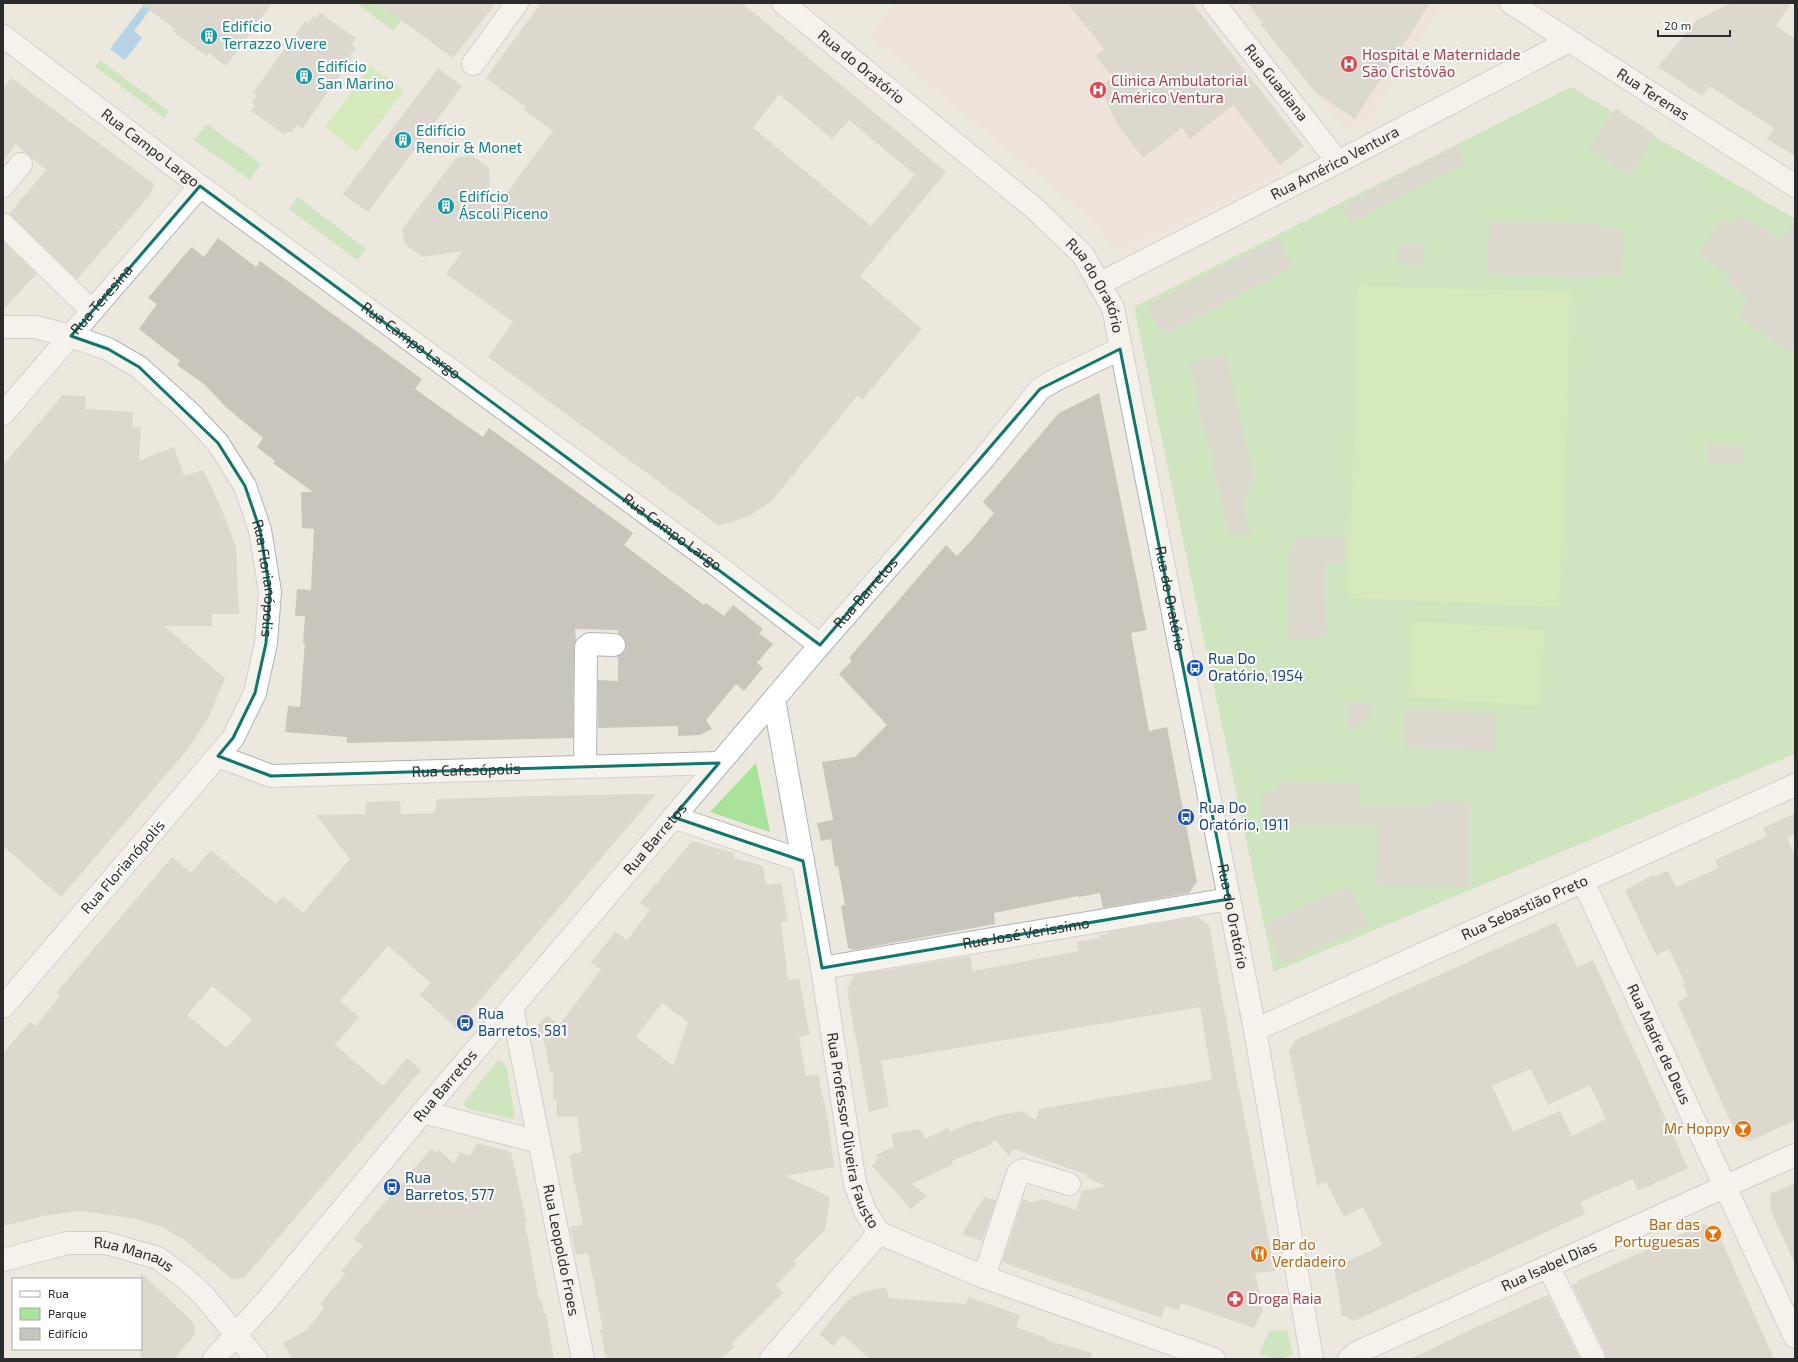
<svg xmlns="http://www.w3.org/2000/svg" width="1798" height="1362" font-family="'Exo 2',sans-serif">
<rect width="100%" height="100%" fill="#ede8dd"/>
<!-- medical -->
<path fill="#f3dddb" d="M896,3H1191L1304,146L1283,163L1285,170L1152,236L1128,246L1114,250L1099,228L1073,204L869,35Z
M1245,3H1444L1365,124L1344,128Z"/>
<!-- green -->
<path fill="#a8e29b" d="M357,3H380L402,20L393,31Z
M100,60L169,111L164,118L95,67Z
M1571,87L1795,219V754L1274,972L1134,307Z
M207,124L261,164L250,180L194,140Z
M298,197L366,249L357,260L289,209Z
M756,763L770,832L710,812Z
M501,1060L507,1069L515,1117L512,1119L469,1109L463,1104L496,1062Z
M1287,1330L1293,1354C1283,1362 1271,1358 1259,1354L1269,1331Z"/>
<!-- pitch -->
<path fill="#baea96" d="M371,66L404,91L357,152L325,127Z
M1358,286L1570,292L1566,450L1559,607L1348,598L1354,444Z
M1414,621L1544,630L1539,706L1409,697Z"/>
<!-- water -->
<path fill="#72baed" d="M145,3H155L134,31L142,38L125,60L110,49Z"/>
<!-- building -->
<path fill="#c8c5bd" fill-rule="evenodd" d="M140,3H272L226,66L209,53L207,56L172,31L174,28Z
M378,3H496L453,58Z
M541,3H742L946,172L860,276L922,329L862,400L857,396L771,502L749,516L730,523L718,525L488,357L513,322L446,274L463,251L422,257L405,244L402,229L456,158L471,155L489,168L491,214L553,131L524,110L526,107L486,78ZM779,94L832,139L849,120L915,175L871,226L753,128Z
M1067,3H1192L1304,146L1280,165L1233,105L1190,139L1182,128L1143,158L1117,124L1100,87L1112,77L1096,56L1104,49Z
M1248,3H1430L1355,119L1316,93L1261,25L1263,23Z
M1731,3H1791L1776,26L1795,39V156L1767,139L1774,128L1709,86L1702,96L1658,67L1697,20Z
M320,13L356,38L352,44L356,48L350,56L352,58L302,129L297,125L291,133L288,131L285,135L251,111L255,106L252,103L257,95L253,92L305,21L308,23L313,16L316,18Z
M438,68L462,86L368,212L343,194Z
M11,78L154,184L150,195L77,279L9,214L46,170L16,144L3,162V88Z
M1616,109L1655,135L1629,175L1588,148Z
M1456,146L1466,163L1350,223L1341,205Z
M1740,215L1782,241L1795,220V330L1792,353L1740,318L1747,298L1744,296L1745,294L1725,281L1730,275L1699,254L1722,219L1732,226Z
M1489,220L1600,224V227L1624,229L1622,276L1599,274V278L1487,274Z
M218,238L256,267L260,261L422,379L415,389L453,416L483,437L489,428L633,533L624,545L704,605L706,603L724,616L733,605L763,629L759,633L773,644L757,663L763,668L744,691L736,684L706,720L712,729L700,735L678,736V726L598,728V680L618,681V656L625,651L626,646L625,640L618,633V630L575,629L576,640L574,647L573,738L347,743V737L285,732L288,706L300,707L305,643H303L305,616H295L297,589L311,590L314,529L302,528L301,492H313L273,463L275,461L257,447L263,438L227,408L204,384L177,365L180,361L139,329L157,304L148,298L182,258L192,247L204,257Z
M1278,238L1293,267L1162,335L1147,306Z
M3,241L36,274L3,310Z
M1399,243L1425,244L1423,266L1398,264Z
M1226,354L1254,480L1243,500L1251,534L1237,536L1228,530L1208,440L1206,441L1190,362Z
M1099,393L1147,630L1131,633L1149,731L1167,727L1197,882L1189,893L1103,908L1100,893L1079,897L1078,896L994,913L995,924L854,950L848,948L841,906L845,905L838,866L835,867L831,839L821,841L817,823L833,820L822,762L855,757L887,725L839,674L852,661L849,658L946,545L957,556L970,542L994,513L983,502L1059,413Z
M63,395L86,396L85,409L133,412L132,427H141L139,461L174,447L184,476L203,470L220,505L236,546L239,614H212V626H164L225,678L208,719L187,750L61,897L3,846V465Z
M1708,444L1743,445V464H1708Z
M1296,537H1345V563H1325L1327,638L1288,639L1289,547L1296,546Z
M1347,702L1373,703L1369,717L1360,726L1346,728Z
M1405,709L1495,713V751L1404,748Z
M1278,782L1359,783V805L1431,806L1432,801L1470,802L1469,887L1376,886L1377,826H1278V820L1262,822L1263,792L1278,791Z
M656,794L456,1028L420,995L431,983L388,946L340,1001L359,1017L335,1045L383,1086L407,1058L421,1070L244,1278L232,1279L183,1239L160,1226L132,1218L83,1211L47,1215L3,1226V1053L30,1022L36,1026L60,996L56,993L172,857L191,873L211,850L276,904L283,896L303,913L350,859L316,815L366,814V802L400,801L401,814L434,813L437,799L536,796ZM212,986L252,1019L227,1048L187,1015Z
M1795,813V834L1787,838L1795,856V1120L1750,1141L1737,1136L1677,1002L1688,996L1683,984L1685,983L1669,949L1656,955L1625,890L1653,875L1654,877L1668,871L1676,887L1718,868L1715,860L1767,836L1763,828Z
M692,841L734,853V858L763,866L766,885L781,883L788,921L781,922L788,980L799,979L810,1035L799,1037L806,1076L818,1074L828,1120L834,1167L785,1176L830,1197L825,1230L794,1261L797,1264L776,1285L783,1293L731,1344L734,1347L721,1359H606L600,1330H603L588,1253L576,1255L570,1227L583,1224L569,1155L582,1152L577,1116L557,1117L556,1099H553V1072H550L543,1036L535,1029L547,1015L559,1025L601,970L591,962L616,932L627,940L650,910L640,903ZM662,1003L688,1022L673,1066L636,1037Z
M1349,886L1369,925L1282,963L1265,924L1313,901L1314,902Z
M1197,917L1209,925L1237,1080L1275,1271L1255,1273L1263,1310L1254,1328L1181,1303L1179,1311L1165,1306L1161,1318L1002,1262L1023,1199L1031,1202L1043,1199L1076,1210L1082,1191L1106,1186L1087,1178L1088,1175L1013,1149L1009,1156L995,1140L988,1146L952,1161L953,1164L912,1184L927,1196L911,1209L872,1166L878,1159L876,1155L894,1147L891,1134L920,1129L925,1139L948,1128L950,1132L976,1121L983,1122L994,1116L1022,1111L1036,1120L1039,1109L1212,1080L1200,1007L881,1061L889,1107L869,1112L847,990L854,975L970,956L973,971L1079,951L1077,942L1099,938V935L1108,934L1107,932Z
M1556,922L1577,967L1593,960L1688,1168L1638,1191L1633,1179L1580,1202L1585,1214L1354,1321L1342,1315L1334,1268L1382,1245L1363,1207L1344,1217L1326,1182L1317,1186L1289,1050L1296,1040ZM1531,1069L1548,1105L1590,1085L1606,1119L1572,1136L1560,1111L1513,1132L1492,1086Z
M477,1143L511,1152L527,1223H525L539,1300H542L544,1313H546L554,1359H292L283,1343L307,1330L324,1308L320,1304L345,1274L341,1271L363,1246L353,1239L431,1149L436,1153L439,1150L454,1164L460,1152L470,1156Z
M1795,1183V1264L1771,1211L1770,1194Z
M984,1197L996,1201L982,1241L962,1234Z
M1704,1224L1716,1228L1774,1359H1606L1605,1353L1572,1285L1577,1283V1281Z
M141,1273L194,1323L195,1335L173,1359H141Z
M886,1287L889,1298L966,1304L968,1297L1020,1315L1016,1327L1046,1338V1340L1092,1353L1091,1359H870L843,1335L833,1346L819,1334L842,1307L852,1297L864,1292Z
M1548,1295L1580,1359H1411L1470,1330Z"/>
<g fill="none" stroke-linecap="round" stroke-linejoin="round">
<defs>
<g id="minor">
<path id="s1" d="M1214,3L1338,162"/>
<path id="s2" d="M1511,3L1795,186"/>
<path id="s3" d="M3,36L200,186L714,563L820,645"/>
<path d="M473,64L517,3"/>
<path d="M3,186L21,164"/>
<path d="M3,224L92,311"/>
<path id="s4" d="M1099,284L1338,162L1569,41"/>
<path id="s5" d="M3,327H35L71,336L108,349L139,367L190,413L218,443L245,486L260,530L270,592L266,643L255,693L233,738L3,1007"/>
<path id="s6" d="M3,414L200,186"/>
<path id="s7" d="M774,699L822,968L855,1184L865,1211L879,1233L984,1277L1214,1359"/>
<path id="s8" d="M218,756L271,776L719,763"/>
<path d="M585,767L586,647L590,644L614,645"/>
<path d="M673,817L803,861"/>
<path id="s9" d="M1583,881L1795,1337"/>
<path id="s10" d="M822,968L1229,899"/>
<path id="s11" d="M512,1007L583,1359"/>
<path id="s12" d="M1255,1030L1795,785"/>
<path d="M423,1112L539,1142"/>
<path id="s13" d="M3,1260L67,1243H106L158,1258L186,1279L204,1296L256,1359"/>
<path d="M1548,1266L1594,1359"/>
<path d="M984,1277L1018,1173L1023,1170L1069,1184"/>
<path id="s14" d="M214,1359L267,1300L423,1112L820,645L985,457L1040,389L1055,380L1120,349"/>
<path d="M771,1359L879,1233"/>
</g>
<g id="tertiary">
<path id="s15" d="M783,3L1034,208L1083,255L1113,308L1255,1030L1312,1359"/>
</g>
<g id="secondary">
<path id="s16" d="M1349,1359L1356,1353L1795,1155"/>
</g>
</defs>
<!-- minor casing -->
<use href="#minor" stroke="#b1b1be" stroke-width="24"/>
<!-- tertiary casing -->
<use href="#tertiary" stroke="#b1b1be" stroke-width="24"/>
<!-- secondary casing -->
<use href="#secondary" stroke="#b1b1be" stroke-width="24"/>
<!-- minor -->
<use href="#minor" stroke="#fff" stroke-width="22"/>
<!-- tertiary -->
<use href="#tertiary" stroke="#fff" stroke-width="22"/>
<!-- secondary -->
<use href="#secondary" stroke="#fff" stroke-width="22"/>
</g>
<!-- marked area -->
<path d="M0 0H1798V1362H0ZM200,186L820,645L1040,389L1120,349L1229,899L822,968L803,861L673,817L719,763L271,776L218,756L233,738L255,693L266,643L270,592L260,530L245,486L218,443L139,367L108,349L71,336Z" fill="#ede8dd" fill-opacity=".55" fill-rule="evenodd"/>
<path fill="none" stroke="#0f766e" stroke-width="3" stroke-linejoin="round" d="M200,186L820,645L1040,389L1120,349L1229,899L822,968L803,861L673,817L719,763L271,776L218,756L233,738L255,693L266,643L270,592L260,530L245,486L218,443L139,367L108,349L71,336Z"/>
<!-- icons -->
<defs>
<symbol id="building-disc" viewBox="-11 -11 22 22"><circle r="9.5" fill="#0f9aa8" stroke="#fff"/><path d="M-4-6H4V6H1V3H-1V6H-4ZM-2.5-4.3h1.7v1.8h-1.7ZM.8-4.3h1.7v1.8H.8ZM-2.5-1h1.7V.8h-1.7ZM.8-1h1.7V.8H.8Z" fill="#fff"/></symbol>
<symbol id="hospital-disc" viewBox="-11 -11 22 22"><circle r="9.5" fill="#e0444e" stroke="#fff"/><path d="M-5-5h3v3.5h4V-5h3V5h-3V1.5h-4V5h-3Z" fill="#fff"/></symbol>
<symbol id="bus-disc" viewBox="-11 -11 22 22"><circle r="9.5" fill="#1a4fb4" stroke="#fff"/><path d="M-5-6H5V4H4V6H2V4H-2V6H-4V4H-5ZM-3.5-4V0h7V-4ZM-3.5 1.2v1.5H-2V1.2ZM2 1.2v1.5H3.5V1.2Z" fill="#fff"/></symbol>
<symbol id="bar-disc" viewBox="-11 -11 22 22"><circle r="9.5" fill="#e8710a" stroke="#fff"/><path d="M-6-5H6L.8 .8V4.5H3.5V6h-7V4.5H-.8V.8Z" fill="#fff"/></symbol>
<symbol id="restaurant-disc" viewBox="-11 -11 22 22"><circle r="9.5" fill="#e8710a" stroke="#fff"/><path d="M-5-6h1v4h1v-4h1v4h1v-4h1v5L-1.5 .5V6h-2V.5L-5-1ZM5-6V6H3V1.5H1.5Q1.5-4 5-6Z" fill="#fff"/></symbol>
<symbol id="pharmacy-disc" viewBox="-11 -11 22 22"><circle r="9.5" fill="#e0444e" stroke="#fff"/><path d="M-2-6h4v4h4v4h-4v4h-4v-4h-4v-4h4Z" fill="#fff"/></symbol>
</defs>
<g fill-rule="evenodd">
<use href="#building-disc" x="199" y="26" width="20" height="20"/>
<use href="#hospital-disc" x="1339" y="54" width="20" height="20"/>
<use href="#building-disc" x="294" y="66" width="20" height="20"/>
<use href="#hospital-disc" x="1088" y="80" width="20" height="20"/>
<use href="#building-disc" x="393" y="130" width="20" height="20"/>
<use href="#building-disc" x="436" y="196" width="20" height="20"/>
<use href="#bus-disc" x="1185" y="658" width="20" height="20"/>
<use href="#bus-disc" x="1176" y="807" width="20" height="20"/>
<use href="#bus-disc" x="455" y="1013" width="20" height="20"/>
<use href="#bar-disc" x="1733" y="1119" width="20" height="20"/>
<use href="#bus-disc" x="382" y="1177" width="20" height="20"/>
<use href="#bar-disc" x="1703" y="1224" width="20" height="20"/>
<use href="#restaurant-disc" x="1249" y="1244" width="20" height="20"/>
<use href="#pharmacy-disc" x="1225" y="1289" width="20" height="20"/>
</g>
<g text-anchor="middle" stroke-width="4" stroke-linejoin="round" paint-order="stroke">
<!-- culture labels -->
<g font-size="15" fill="#0d838f" stroke="#fff" text-anchor="start">
<text x="222" y="32">Edifício<tspan x="222" dy="17">Terrazzo Vivere</tspan></text>
<text x="317" y="72">Edifício<tspan x="317" dy="17">San Marino</tspan></text>
<text x="416" y="136">Edifício<tspan x="416" dy="17">Renoir &amp; Monet</tspan></text>
<text x="459" y="202">Edifício<tspan x="459" dy="17">Áscoli Piceno</tspan></text>
</g>
<!-- health labels -->
<g font-size="15" fill="#be3a42" stroke="#fff" text-anchor="start">
<text x="1362" y="60">Hospital e Maternidade<tspan x="1362" dy="17">São Cristóvão</tspan></text>
<text x="1111" y="86">Clinica Ambulatorial<tspan x="1111" dy="17">Américo Ventura</tspan></text>
<text x="1248" y="1304">Droga Raia</text>
</g>
<!-- street labels -->
<g font-size="15" fill="#2b2b2b" stroke="#fff">
<text dy="5" stroke="none"><textPath href="#s15" startOffset="101">Rua do Oratório</textPath></text>
<text dy="5" stroke="none"><textPath href="#s1" startOffset="101">Rua Guadiana</textPath></text>
<text dy="5" stroke="none"><textPath href="#s2" startOffset="169">Rua Terenas</textPath></text>
<text dy="5" stroke="none"><textPath href="#s3" startOffset="185">Rua Campo Largo</textPath></text>
<text dy="5" stroke="none"><textPath href="#s4" startOffset="265">Rua Américo Ventura</textPath></text>
<text dy="5" stroke="none"><textPath href="#s15" startOffset="425">Rua do Oratório</textPath></text>
<text dy="5" stroke="none"><textPath href="#s6" startOffset="151">Rua Teresina</textPath></text>
<text dy="5" stroke="none"><textPath href="#s3" startOffset="509">Rua Campo Largo</textPath></text>
<text dy="5" stroke="none"><textPath href="#s3" startOffset="833">Rua Campo Largo</textPath></text>
<text dy="5" stroke="none"><textPath href="#s5" startOffset="400">Rua Florianópolis</textPath></text>
<text dy="5" stroke="none"><textPath href="#s14" startOffset="1006">Rua Barretos</textPath></text>
<text dy="5" stroke="none"><textPath href="#s15" startOffset="749">Rua do Oratório</textPath></text>
<text dy="5" stroke="none"><textPath href="#s8" startOffset="252">Rua Cafesópolis</textPath></text>
<text dy="5" stroke="none"><textPath href="#s14" startOffset="682">Rua Barretos</textPath></text>
<text transform="translate(123 867) rotate(-49)" y="5">Rua Florianópolis</text>
<text dy="5" stroke="none"><textPath href="#s12" startOffset="296">Rua Sebastião Preto</textPath></text>
<text dy="5" stroke="none"><textPath href="#s15" startOffset="1073">Rua do Oratório</textPath></text>
<text dy="5" stroke="none"><textPath href="#s10" startOffset="207">Rua José Verissimo</textPath></text>
<text dy="5" stroke="none"><textPath href="#s9" startOffset="180">Rua Madre de Deus</textPath></text>
<text dy="5" stroke="none"><textPath href="#s14" startOffset="358">Rua Barretos</textPath></text>
<text dy="5" stroke="none"><textPath href="#s7" startOffset="439">Rua Professor Oliveira Fausto</textPath></text>
<text dy="5" stroke="none"><textPath href="#s11" startOffset="248">Rua Leopoldo Froes</textPath></text>
<text dy="5" stroke="none"><textPath href="#s13" startOffset="135">Rua Manaus</textPath></text>
<text dy="5" stroke="none"><textPath href="#s16" startOffset="221">Rua Isabel Dias</textPath></text>
</g>
<!-- transit labels -->
<g font-size="15" fill="#164399" stroke="#fff" text-anchor="start">
<text x="1208" y="664">Rua Do<tspan x="1208" dy="17">Oratório, 1954</tspan></text>
<text x="1199" y="813">Rua Do<tspan x="1199" dy="17">Oratório, 1911</tspan></text>
<text x="478" y="1019">Rua<tspan x="478" dy="17">Barretos, 581</tspan></text>
<text x="405" y="1183">Rua<tspan x="405" dy="17">Barretos, 577</tspan></text>
</g>
<!-- food labels -->
<g font-size="15" fill="#c56008" stroke="#fff" text-anchor="end">
<text x="1730" y="1134">Mr Hoppy</text>
<text x="1700" y="1230">Bar das<tspan x="1700" dy="17">Portuguesas</tspan></text>
<text x="1272" y="1250" text-anchor="start">Bar do<tspan x="1272" dy="17">Verdadeiro</tspan></text>
</g>
</g>
<!-- border -->
<rect width="1798" height="1362" fill="none" stroke="#2b2b2b" stroke-width="8"/>
<!-- legend -->
<rect x="12" y="1278" width="130" height="72" fill="#ffffff" stroke="#aaaaaa"/>
<rect x="20" y="1291" width="20" height="6" fill="#ffffff" stroke="#aaaaaa"/>
<text x="48" y="1298" font-size="12" fill="#2b2b2b">Rua</text>
<rect x="20" y="1308" width="20" height="12" fill="#a8e29b" stroke="#aaaaaa"/>
<text x="48" y="1318" font-size="12" fill="#2b2b2b">Parque</text>
<rect x="20" y="1328" width="20" height="12" fill="#c8c5bd" stroke="#aaaaaa"/>
<text x="48" y="1338" font-size="12" fill="#2b2b2b">Edifício</text>
<!-- scale -->
<path d="M1658 30v6h72v-6" fill="none" stroke="#2b2b2b" stroke-width="2"/>
<text x="1664" y="30" font-size="12" fill="#2b2b2b" stroke="#ffffff" stroke-width="3" paint-order="stroke">20 m</text>
</svg>
